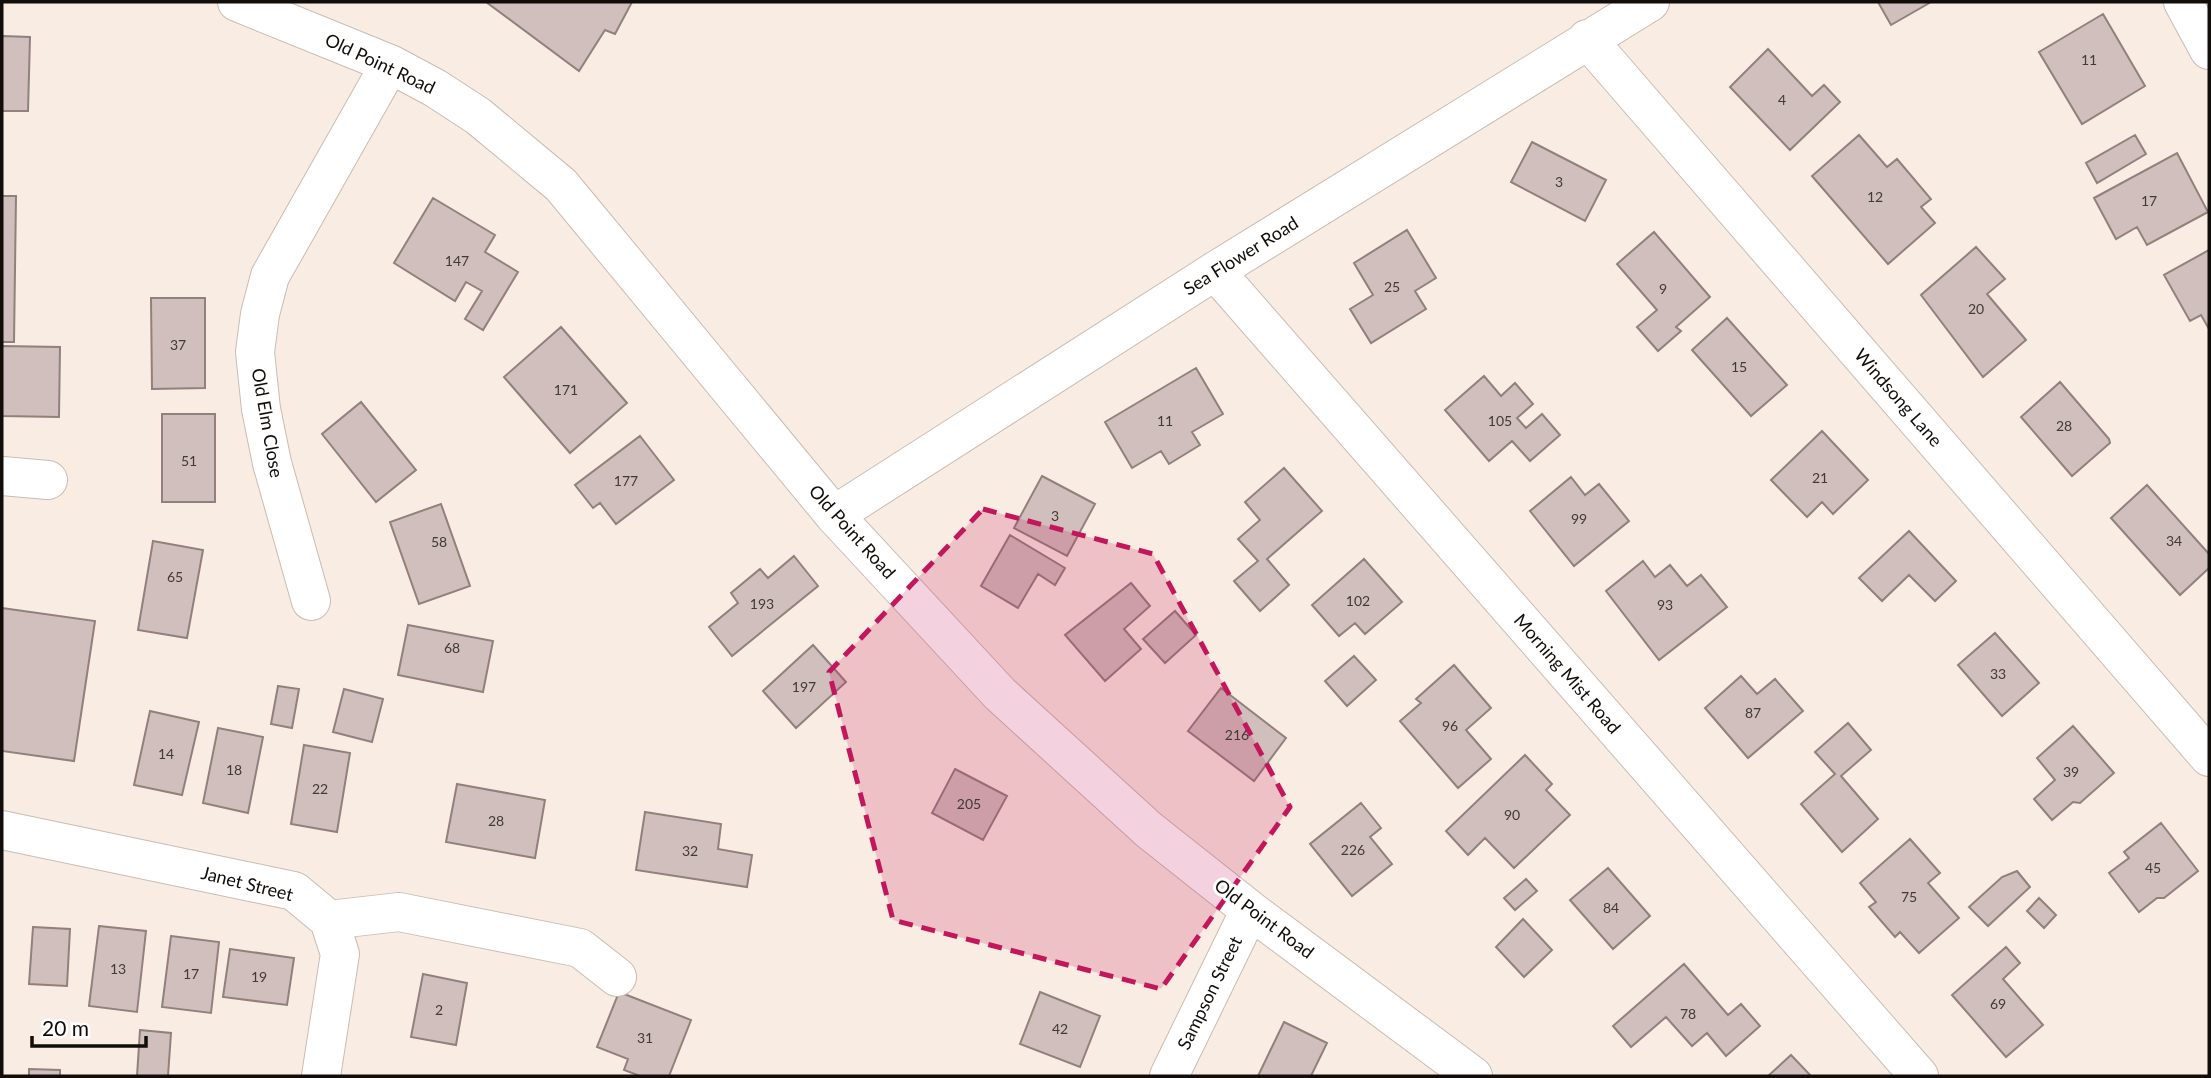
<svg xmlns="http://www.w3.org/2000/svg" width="2211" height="1078" font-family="Lato,sans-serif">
<rect width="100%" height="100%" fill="#f9ece2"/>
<!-- building -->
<path fill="#d0bfbc" stroke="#90807e" stroke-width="2" d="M486,2H632L615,34L605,30L579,71Z
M1878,2H1931L1891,25Z
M2103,14L2145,86L2082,124L2039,52Z
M2,36L30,37L28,111H2Z
M1768,49L1812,96L1824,85L1840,102L1790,150L1730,87Z
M1859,135L1887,167L1897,159L1931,199L1921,207L1935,223L1888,264L1812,176Z
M2135,135L2146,154L2097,183L2086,163Z
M1532,142L1606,180L1585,221L1511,182Z
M2177,153L2208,212L2147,245L2137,227L2116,239L2094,198Z
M2,196H16L14,342H2Z
M433,198L495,235L485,252L518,272L483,330L465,319L482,291L466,282L455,301L394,263Z
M1407,230L1436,278L1415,291L1426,309L1371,343L1350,309L1373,295L1354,263Z
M1654,232L1710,297L1676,327L1681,331L1658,351L1637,327L1657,310L1617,264Z
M1976,247L2005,279L1987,294L2026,340L1983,377L1921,295Z
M2209,250V329L2201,315L2190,321L2164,275Z
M151,298H205V388L152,389Z
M1727,318L1787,385L1751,416L1692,350Z
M561,327L627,403L570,453L504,377Z
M2,346L60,347L59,417L2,416Z
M1196,368L1223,414L1192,432L1200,445L1169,464L1161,451L1132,468L1105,422Z
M1484,376L1501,396L1515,383L1533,404L1517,418L1526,428L1542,414L1560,435L1530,461L1512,441L1489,461L1445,410Z
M2060,382L2109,439L2110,443L2072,476L2021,417Z
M361,402L416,470L376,502L322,434Z
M162,414H215V502H162Z
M1822,431L1868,480L1833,514L1822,502L1807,517L1771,480Z
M640,436L674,480L616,524L600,503L593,508L575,485Z
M1284,468L1322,511L1267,559L1289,585L1260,611L1234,581L1258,561L1238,539L1260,520L1245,502Z
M1042,476L1095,504L1067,556L1014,528Z
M1571,477L1585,495L1599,484L1629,521L1574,566L1530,511Z
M2147,485L2209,554V568L2180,595L2111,518Z
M441,504L470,586L419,604L390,522Z
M1909,531L1956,581L1935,601L1909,575L1882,601L1859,578Z
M1010,535L1065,568L1055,585L1038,574L1018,608L981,586Z
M153,541L203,550L187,638L138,630Z
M794,556L818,586L732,656L709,627L738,603L731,593L760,569L768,578Z
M1364,559L1402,602L1365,634L1355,623L1339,636L1312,605Z
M1643,561L1655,577L1670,565L1687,586L1701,575L1727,607L1659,660L1606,591Z
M1131,583L1150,606L1124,629L1141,649L1105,681L1065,635Z
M2,608L95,621L74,761L2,751Z
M1175,611L1196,635L1165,663L1143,639Z
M408,625L493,641L483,692L398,675Z
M1995,633L2039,683L2002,716L1958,665Z
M813,645L846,682L796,728L763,691Z
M1354,656L1376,680L1347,706L1325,681Z
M1454,665L1491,708L1466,730L1491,759L1458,788L1400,721L1421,703L1416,699Z
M1741,676L1757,694L1775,679L1803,711L1748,758L1705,708Z
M278,686L299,689L292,728L271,724Z
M1221,688L1286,738L1254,781L1188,731Z
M344,689L383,699L372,742L333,732Z
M150,711L199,722L182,795L134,785Z
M1848,723L1871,750L1841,776L1878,819L1842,852L1801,804L1835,774L1815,752Z
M2073,726L2114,773L2080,803L2073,802L2052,820L2034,799L2055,780L2037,758Z
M218,728L263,737L248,813L203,803Z
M304,745L350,753L337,832L291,824Z
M1525,755L1552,784L1546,790L1570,815L1514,868L1485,838L1468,855L1446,831Z
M955,769L1007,796L983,840L932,813Z
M457,784L545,800L535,858L446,842Z
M1361,803L1381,828L1370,837L1392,864L1352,896L1310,844Z
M645,812L721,824L718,849L752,855L747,887L636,870Z
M2161,823L2198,871L2164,898H2157L2139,912L2109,873L2129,858L2124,852Z
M1910,839L1940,873L1928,883L1959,918L1919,953L1900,932L1895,937L1869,907L1876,902L1860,883Z
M1608,868L1650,916L1613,949L1570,900Z
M2017,871L2030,887L1988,926L1969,907L2002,877Z
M1526,879L1537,891L1515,910L1504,898Z
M2039,898L2056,915L2044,928L2027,911Z
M1523,919L1552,950L1524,977L1496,947Z
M99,926L146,931L137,1012L89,1006Z
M33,927L70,929L67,986L29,984Z
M171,936L219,942L211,1013L162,1007Z
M2006,947L2020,963L2003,979L2043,1025L2006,1057L1952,995Z
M230,949L294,958L287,1005L223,997Z
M1684,964L1728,1015L1741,1004L1760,1026L1726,1056L1707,1033L1692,1046L1666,1017L1631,1047L1613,1026Z
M423,974L467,983L456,1045L411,1037Z
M619,992L691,1020L669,1076H640L624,1070L628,1059L597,1047Z
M1040,992L1100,1016L1080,1067L1020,1044Z
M1284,1022L1327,1043L1311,1076H1258Z
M140,1030L171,1033L168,1076H137Z
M1791,1055L1811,1076H1768Z
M29,1069L60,1070V1076H29Z"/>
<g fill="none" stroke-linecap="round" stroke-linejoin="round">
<defs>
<path id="minor" d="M237,2L390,64L435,88L478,116L561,185L834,515L1000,694L1149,830L1250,910L1473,1076
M2183,2L2209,50
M1587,39L2209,757
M1215,271L1919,1076
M2,476L48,480
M834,515L1215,271L1650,2
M311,601L272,463L261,409L255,352L260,314L270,276L390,64
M2,830L294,891L329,920L340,954L321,1076
M329,920L399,912L580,948L617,977
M1169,1076L1250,910"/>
</defs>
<!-- minor casing -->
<use href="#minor" stroke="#c9bcb3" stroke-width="40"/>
<!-- minor -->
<use href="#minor" stroke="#fff" stroke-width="38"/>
</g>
<!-- marked area -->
<path fill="#c2185b" fill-opacity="0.2" stroke="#c2185b" stroke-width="5" stroke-dasharray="14 9" stroke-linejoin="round" d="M983,509L1153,554L1290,807L1161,989L893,920L829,672Z"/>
<g text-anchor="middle" stroke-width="6" stroke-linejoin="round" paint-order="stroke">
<!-- number labels -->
<g font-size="14" fill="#413a36">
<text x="2089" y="65">11</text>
<text x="1782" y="105">4</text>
<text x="1559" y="187">3</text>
<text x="1875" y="202">12</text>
<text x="2149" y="206">17</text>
<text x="457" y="266">147</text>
<text x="1392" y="292">25</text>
<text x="1663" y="294">9</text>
<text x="1976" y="314">20</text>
<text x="178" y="350">37</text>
<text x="1739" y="372">15</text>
<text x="566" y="395">171</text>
<text x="1165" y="426">11</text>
<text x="1500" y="426">105</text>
<text x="2064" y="431">28</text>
<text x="189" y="466">51</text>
<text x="1820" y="483">21</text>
<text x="626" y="486">177</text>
<text x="1055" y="521">3</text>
<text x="1579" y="524">99</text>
<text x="2174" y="546">34</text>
<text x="439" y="547">58</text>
<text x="175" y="582">65</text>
<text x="1358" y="606">102</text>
<text x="762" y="609">193</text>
<text x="1665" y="610">93</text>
<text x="452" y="653">68</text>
<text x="1998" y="679">33</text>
<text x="804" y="692">197</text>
<text x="1753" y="718">87</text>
<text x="1450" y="731">96</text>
<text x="1237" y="740">216</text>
<text x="166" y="759">14</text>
<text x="234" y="775">18</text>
<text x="2071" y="777">39</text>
<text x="320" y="794">22</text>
<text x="969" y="809">205</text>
<text x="1512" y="820">90</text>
<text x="496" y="826">28</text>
<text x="1353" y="855">226</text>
<text x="690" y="856">32</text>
<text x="2153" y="873">45</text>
<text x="1909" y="902">75</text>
<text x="1611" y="913">84</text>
<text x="118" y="974">13</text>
<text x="191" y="979">17</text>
<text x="259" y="982">19</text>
<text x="1998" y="1009">69</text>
<text x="439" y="1015">2</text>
<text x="1688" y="1019">78</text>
<text x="1060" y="1034">42</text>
<text x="645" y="1043">31</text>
</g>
<!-- street labels -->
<g font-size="18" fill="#110d0a" stroke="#fff">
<text transform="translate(380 64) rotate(25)" y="6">Old Point Road</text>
<text transform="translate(1241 256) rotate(-32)" y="6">Sea Flower Road</text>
<text transform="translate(1898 398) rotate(49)" y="6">Windsong Lane</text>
<text transform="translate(267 423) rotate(80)" y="6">Old Elm Close</text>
<text transform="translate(852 532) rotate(48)" y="6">Old Point Road</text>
<text transform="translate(1567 674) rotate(49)" y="6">Morning Mist Road</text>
<text transform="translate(247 884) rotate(14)" y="6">Janet Street</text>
<text transform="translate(1264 919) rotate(37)" y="6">Old Point Road</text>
<text transform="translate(1210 993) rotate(-64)" y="6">Sampson Street</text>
</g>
</g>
<!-- border -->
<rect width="2211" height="1078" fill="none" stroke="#110d0a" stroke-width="7"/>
<!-- scale -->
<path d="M32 1036v10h114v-10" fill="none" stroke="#110d0a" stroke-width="3.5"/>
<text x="42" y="1036" font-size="21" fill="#110d0a" stroke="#ffffff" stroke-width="5" paint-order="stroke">20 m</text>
</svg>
